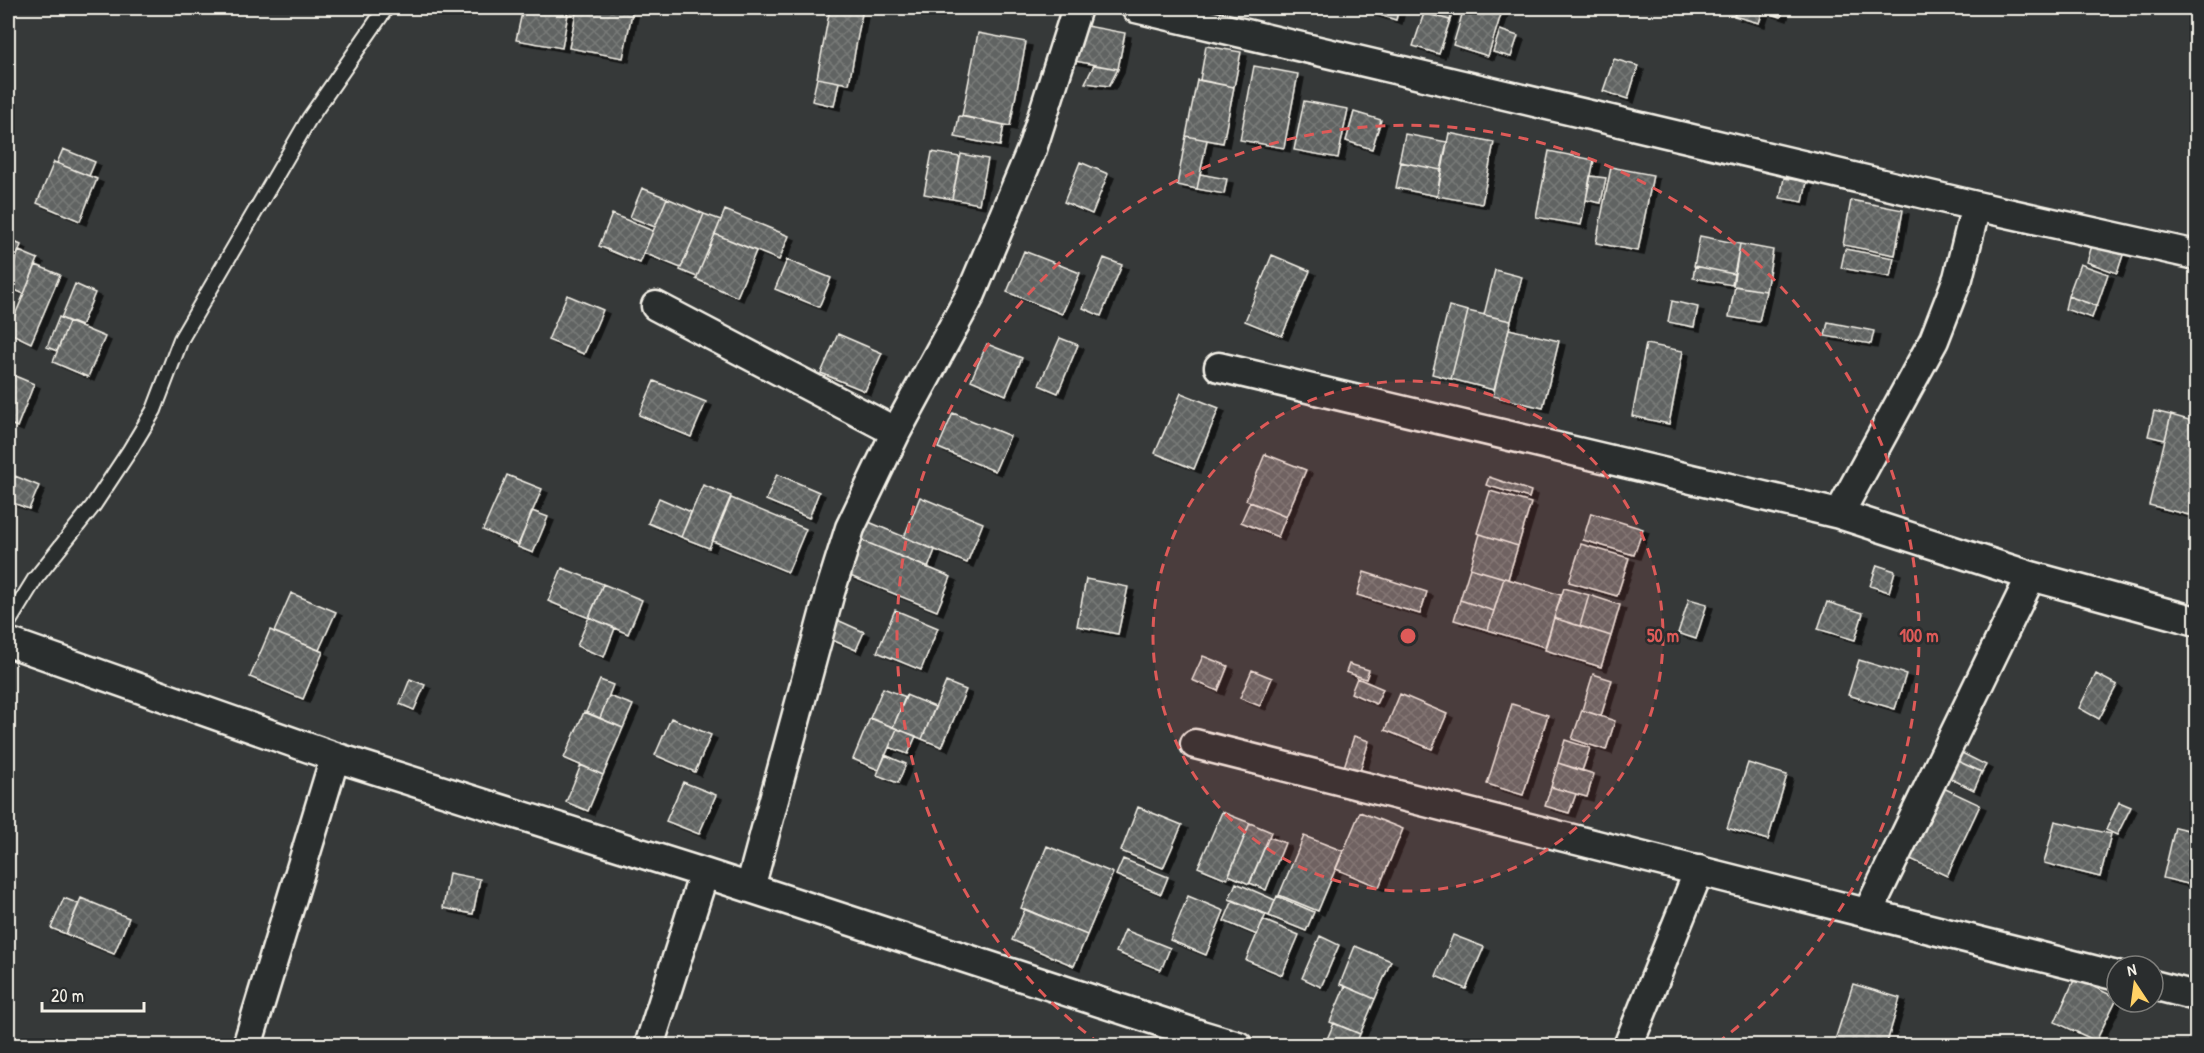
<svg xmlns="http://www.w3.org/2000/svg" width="2204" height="1053" font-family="'Patrick Hand',sans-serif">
<defs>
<pattern id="building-cross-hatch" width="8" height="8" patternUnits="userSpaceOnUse" patternTransform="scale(1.5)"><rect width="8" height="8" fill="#616362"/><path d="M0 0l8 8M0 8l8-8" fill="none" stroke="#787a78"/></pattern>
<filter id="shadow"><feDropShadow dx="6" dy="4" stdDeviation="0" flood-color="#0009"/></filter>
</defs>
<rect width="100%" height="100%" fill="#363939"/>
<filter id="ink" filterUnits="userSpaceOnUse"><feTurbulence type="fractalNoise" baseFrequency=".0167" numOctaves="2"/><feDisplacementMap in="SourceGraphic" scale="12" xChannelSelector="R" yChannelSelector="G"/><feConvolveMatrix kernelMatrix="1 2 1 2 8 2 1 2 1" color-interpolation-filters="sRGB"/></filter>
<g filter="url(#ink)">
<!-- building -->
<path fill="url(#building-cross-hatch)" stroke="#f4f1e8" stroke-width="1.5" filter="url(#shadow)" d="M523,8H569L562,48L516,40Z
M577,8H633L623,58L569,48Z
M830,8H863L849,84L817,78Z
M1361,8H1399L1396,20L1361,9Z
M1407,8H1454L1450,20Z
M1464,8H1503L1488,56L1453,45Z
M1737,8H1764L1759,23L1734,16Z
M1764,8H1784L1781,17L1763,11Z
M1424,13L1450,20L1439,54L1413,46Z
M1076,24L1125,33L1118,69L1069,60Z
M1500,30L1518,36L1511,57L1493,52Z
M978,33L1026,42L1010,126L962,116Z
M1206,46L1241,52L1234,87L1200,80Z
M1614,59L1638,66L1628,99L1603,91Z
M1094,65L1118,69L1109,86L1085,83Z
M1254,66L1298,74L1284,148L1240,140Z
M817,78L839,82L834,106L812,101Z
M1197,80L1234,87L1223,143L1186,136Z
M1304,101L1348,109L1338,158L1294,150Z
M1354,112L1381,120L1372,149L1346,141Z
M959,116L1004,125L1000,146L955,137Z
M1449,133L1494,142L1482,204L1437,196Z
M1405,134L1447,142L1441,170L1399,162Z
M1186,136L1207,140L1197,189L1177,185Z
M63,149L95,162L89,176L57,163Z
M1549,151L1594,160L1581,225L1536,217Z
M932,152L960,157L952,199L924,194Z
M961,154L988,159L979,204L952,199Z
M54,162L97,179L80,221L37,203Z
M1080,162L1108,174L1092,214L1064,202Z
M1401,162L1441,170L1437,196L1396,188Z
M1611,167L1653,175L1638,251L1596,243Z
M1200,174L1227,179L1224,194L1197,189Z
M1590,176L1606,178L1601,203L1586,200Z
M1784,178L1807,182L1803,202L1780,198Z
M642,188L667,198L655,227L630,217Z
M667,198L704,214L681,268L644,253Z
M1851,200L1903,210L1895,255L1843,245Z
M725,210L789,236L779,260L715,234Z
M612,214L653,231L640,263L599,246Z
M704,214L721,220L697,277L680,270Z
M715,234L756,251L737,297L696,279Z
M1700,236L1740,244L1734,274L1694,266Z
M8,239L21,245L8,278Z
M2093,242L2124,252L2117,273L2087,262Z
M1740,244L1773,250L1766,291L1733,286Z
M1845,249L1894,258L1890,277L1841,268Z
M19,251L38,259L24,294L8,287V278Z
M1024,251L1080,273L1062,314L1007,292Z
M1272,255L1310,271L1282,336L1245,321Z
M1104,258L1122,265L1101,316L1083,308Z
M787,260L831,278L819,307L775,289Z
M2080,264L2108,274L2097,306L2068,296Z
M36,265L60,275L31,343L8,332Z
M1695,266L1734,274L1732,285L1693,278Z
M1495,270L1522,277L1511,321L1484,315Z
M75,284L95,293L81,326L61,318Z
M1735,286L1766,291L1759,322L1729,317Z
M567,295L603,310L584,354L548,340Z
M2068,296L2096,306L2092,318L2065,309Z
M1672,301L1698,307L1694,327L1668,322Z
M1449,306L1468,311L1451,379L1432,374Z
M1468,311L1511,321L1494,390L1451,379Z
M59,317L69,322L57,351L47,347Z
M69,322L105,337L88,377L53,362Z
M1828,322L1874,331L1871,344L1825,336Z
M1509,329L1559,341L1543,408L1493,396Z
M838,334L882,353L865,391L821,373Z
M1060,338L1078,345L1058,393L1039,385Z
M987,344L1022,358L1006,395L971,380Z
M1646,344L1683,351L1669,424L1632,416Z
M8,373L34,384L17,427L8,423Z
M654,381L706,402L691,437L639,415Z
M1181,393L1219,408L1194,469L1155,453Z
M2154,411L2171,415L2165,440L2148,436Z
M953,413L1010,436L995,471L938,448Z
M2171,415L2196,422V486L2189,515L2149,505Z
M1265,454L1306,470L1286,517L1246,500Z
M777,474L819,492L809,518L766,500Z
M507,475L542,489L518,545L483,530Z
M15,476L39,486L29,509L8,501V494Z
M1489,477L1531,491L1529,498L1486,485Z
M703,485L731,496L709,548L681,537Z
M1490,491L1531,503L1518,546L1477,533Z
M920,497L983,523L967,563L904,537Z
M659,498L691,512L681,537L648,523Z
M731,498L806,529L788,572L713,541Z
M1250,502L1286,517L1278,537L1241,522Z
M532,511L548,517L533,553L518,547Z
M1591,513L1643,529L1634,555L1583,540Z
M869,522L935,550L928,568L861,540Z
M1480,534L1518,546L1508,579L1470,568Z
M861,540L951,577L937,611L840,572Z
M1581,544L1629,558L1617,596L1569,582Z
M1877,565L1895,571L1889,592L1870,586Z
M562,568L603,584L589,618L548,601Z
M1470,568L1504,578L1494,611L1460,600Z
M1364,572L1427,592L1420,614L1357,595Z
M1504,578L1561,595L1545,647L1488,630Z
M1086,579L1128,587L1118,634L1077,626Z
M603,584L642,600L628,634L589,617Z
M1564,588L1589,595L1580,626L1554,618Z
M291,593L336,612L319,650L274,632Z
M1589,595L1620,605L1611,636L1580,626Z
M1689,599L1707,604L1696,639L1678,633Z
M1460,600L1494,611L1488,630L1454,620Z
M1827,602L1863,613L1855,640L1818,629Z
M895,610L938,628L921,670L877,652Z
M589,617L615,628L604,657L577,646Z
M833,618L864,632L856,650L825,637Z
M1554,618L1611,636L1601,667L1545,650Z
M270,630L323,652L303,699L250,677Z
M1203,656L1228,666L1218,691L1192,680Z
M1859,660L1906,674L1895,709L1848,695Z
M1349,664L1369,670L1366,679L1346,672Z
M1252,670L1272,678L1260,706L1240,698Z
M1593,674L1612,680L1601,716L1582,710Z
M2096,674L2117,685L2099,719L2079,708Z
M1357,678L1383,689L1376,704L1351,693Z
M410,679L425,685L414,710L400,704Z
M600,680L613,685L600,718L586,712Z
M946,682L966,690L942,747L922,739Z
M883,688L906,697L893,727L870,718Z
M1400,694L1447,714L1432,749L1385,730Z
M906,695L935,707L922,739L893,727Z
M609,696L633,705L623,728L600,718Z
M1512,704L1548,715L1523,795L1487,784Z
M1582,710L1615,721L1606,750L1572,739Z
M584,712L623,728L603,775L564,758Z
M671,718L711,735L695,772L655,755Z
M870,718L897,729L879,770L853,759Z
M897,729L916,736L908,754L889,747Z
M1354,736L1369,741L1360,771L1344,767Z
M1565,740L1590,748L1582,771L1558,763Z
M1956,750L1986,765L1982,772L1953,759Z
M885,755L906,764L898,783L877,775Z
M1953,759L1982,772L1974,790L1943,775Z
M1558,763L1594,774L1587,797L1551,787Z
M1748,763L1787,775L1768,840L1727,828Z
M581,765L603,775L588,811L566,802Z
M683,782L716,795L699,834L666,821Z
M1937,785L1980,805L1947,876L1904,856Z
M1551,787L1576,794L1569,813L1545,806Z
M2119,802L2131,807L2117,835L2106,830Z
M1138,807L1182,825L1163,868L1121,851Z
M1222,812L1250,823L1227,879L1198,867Z
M1360,812L1403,829L1379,887L1336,869Z
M2055,821L2111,834L2100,877L2044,863Z
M1250,823L1271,832L1249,884L1229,875Z
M2175,827L2196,832V886L2163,878Z
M1304,836L1343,851L1318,911L1279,895Z
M1269,837L1285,843L1266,890L1250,883Z
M1047,846L1113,873L1087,935L1021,908Z
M1123,859L1168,877L1161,894L1116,875Z
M449,873L480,879L473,914L443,908Z
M1236,883L1275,900L1269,916L1229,899Z
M1188,896L1224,911L1206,955L1170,940Z
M1277,896L1314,912L1306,931L1269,916Z
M64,898L79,904L66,934L51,928Z
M81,898L129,918L114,954L66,934Z
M1233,900L1266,914L1257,935L1224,921Z
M1025,909L1087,935L1074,966L1012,940Z
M1263,920L1299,935L1282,975L1246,960Z
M1125,930L1170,948L1161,970L1116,952Z
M1453,935L1484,947L1466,989L1436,976Z
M1320,936L1339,945L1321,987L1302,978Z
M1355,946L1391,961L1375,999L1340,984Z
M2075,978L2117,998L2096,1041L2055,1022Z
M1853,984L1900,998L1886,1046H1833Z
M1345,986L1375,999L1360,1034L1330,1022Z
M1334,1023L1360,1034L1355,1046H1343L1327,1039Z"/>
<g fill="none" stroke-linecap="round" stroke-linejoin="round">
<defs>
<path id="service" d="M8,623L35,579L93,506L130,450L154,410L181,339L309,119L386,8"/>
<path id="minor" d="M1136,8L1976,206L2196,255
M656,306L896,432
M1219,367L1839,514L2031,576L2196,621
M1839,514L1934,340L1958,278L1976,206
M8,642L335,757L704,873L1201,1035L1238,1046
M1195,744L2117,976
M750,888L830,592L850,528L896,432L971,294L1032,149L1077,8
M1868,912L2031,576
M2153,985L2196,996
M247,1046L335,757
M649,1046L704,873
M1628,1046L1699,870"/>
</defs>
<!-- service casing -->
<use href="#service" stroke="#f4f1e8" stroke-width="18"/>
<!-- minor casing -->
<use href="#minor" stroke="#f4f1e8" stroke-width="33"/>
<!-- service -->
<use href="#service" stroke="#2a2d2e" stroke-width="14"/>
<!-- minor -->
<use href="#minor" stroke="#2a2d2e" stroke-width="28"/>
</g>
</g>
<!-- distance rings -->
<circle cx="1408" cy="636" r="255" fill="#de5a58" fill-opacity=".12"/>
<g fill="none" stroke="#de5a58" stroke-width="3" stroke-dasharray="10 8">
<circle cx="1408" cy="636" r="255"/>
<path d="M1100 1044A511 511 0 1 1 1716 1044"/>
</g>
<circle cx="1408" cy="636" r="9" fill="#de5a58" stroke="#2a2d2e" stroke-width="3"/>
<g font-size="18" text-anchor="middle" font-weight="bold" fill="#de5a58" stroke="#2a2d2e" stroke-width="5" stroke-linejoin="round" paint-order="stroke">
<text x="1663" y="642">50 m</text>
<text x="1919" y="642">100 m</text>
</g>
<!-- margin -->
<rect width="2204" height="1053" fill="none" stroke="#2a2d2e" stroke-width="30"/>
<rect x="15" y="15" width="2174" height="1023" fill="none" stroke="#f4f1e8" stroke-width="2" filter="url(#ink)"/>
<!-- north arrow -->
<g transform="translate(2135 984) rotate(347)"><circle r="28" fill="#2a2d2e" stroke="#7b7b78" stroke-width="1.5"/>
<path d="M0-4.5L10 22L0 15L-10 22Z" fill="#ffd166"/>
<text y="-9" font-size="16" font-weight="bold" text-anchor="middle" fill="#f4f1e8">N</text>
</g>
<!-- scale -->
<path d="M42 1002v9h102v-9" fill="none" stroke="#f4f1e8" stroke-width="3"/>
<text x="51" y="1002" font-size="18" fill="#f4f1e8" stroke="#2a2d2e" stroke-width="4.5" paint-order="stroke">20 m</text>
</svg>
